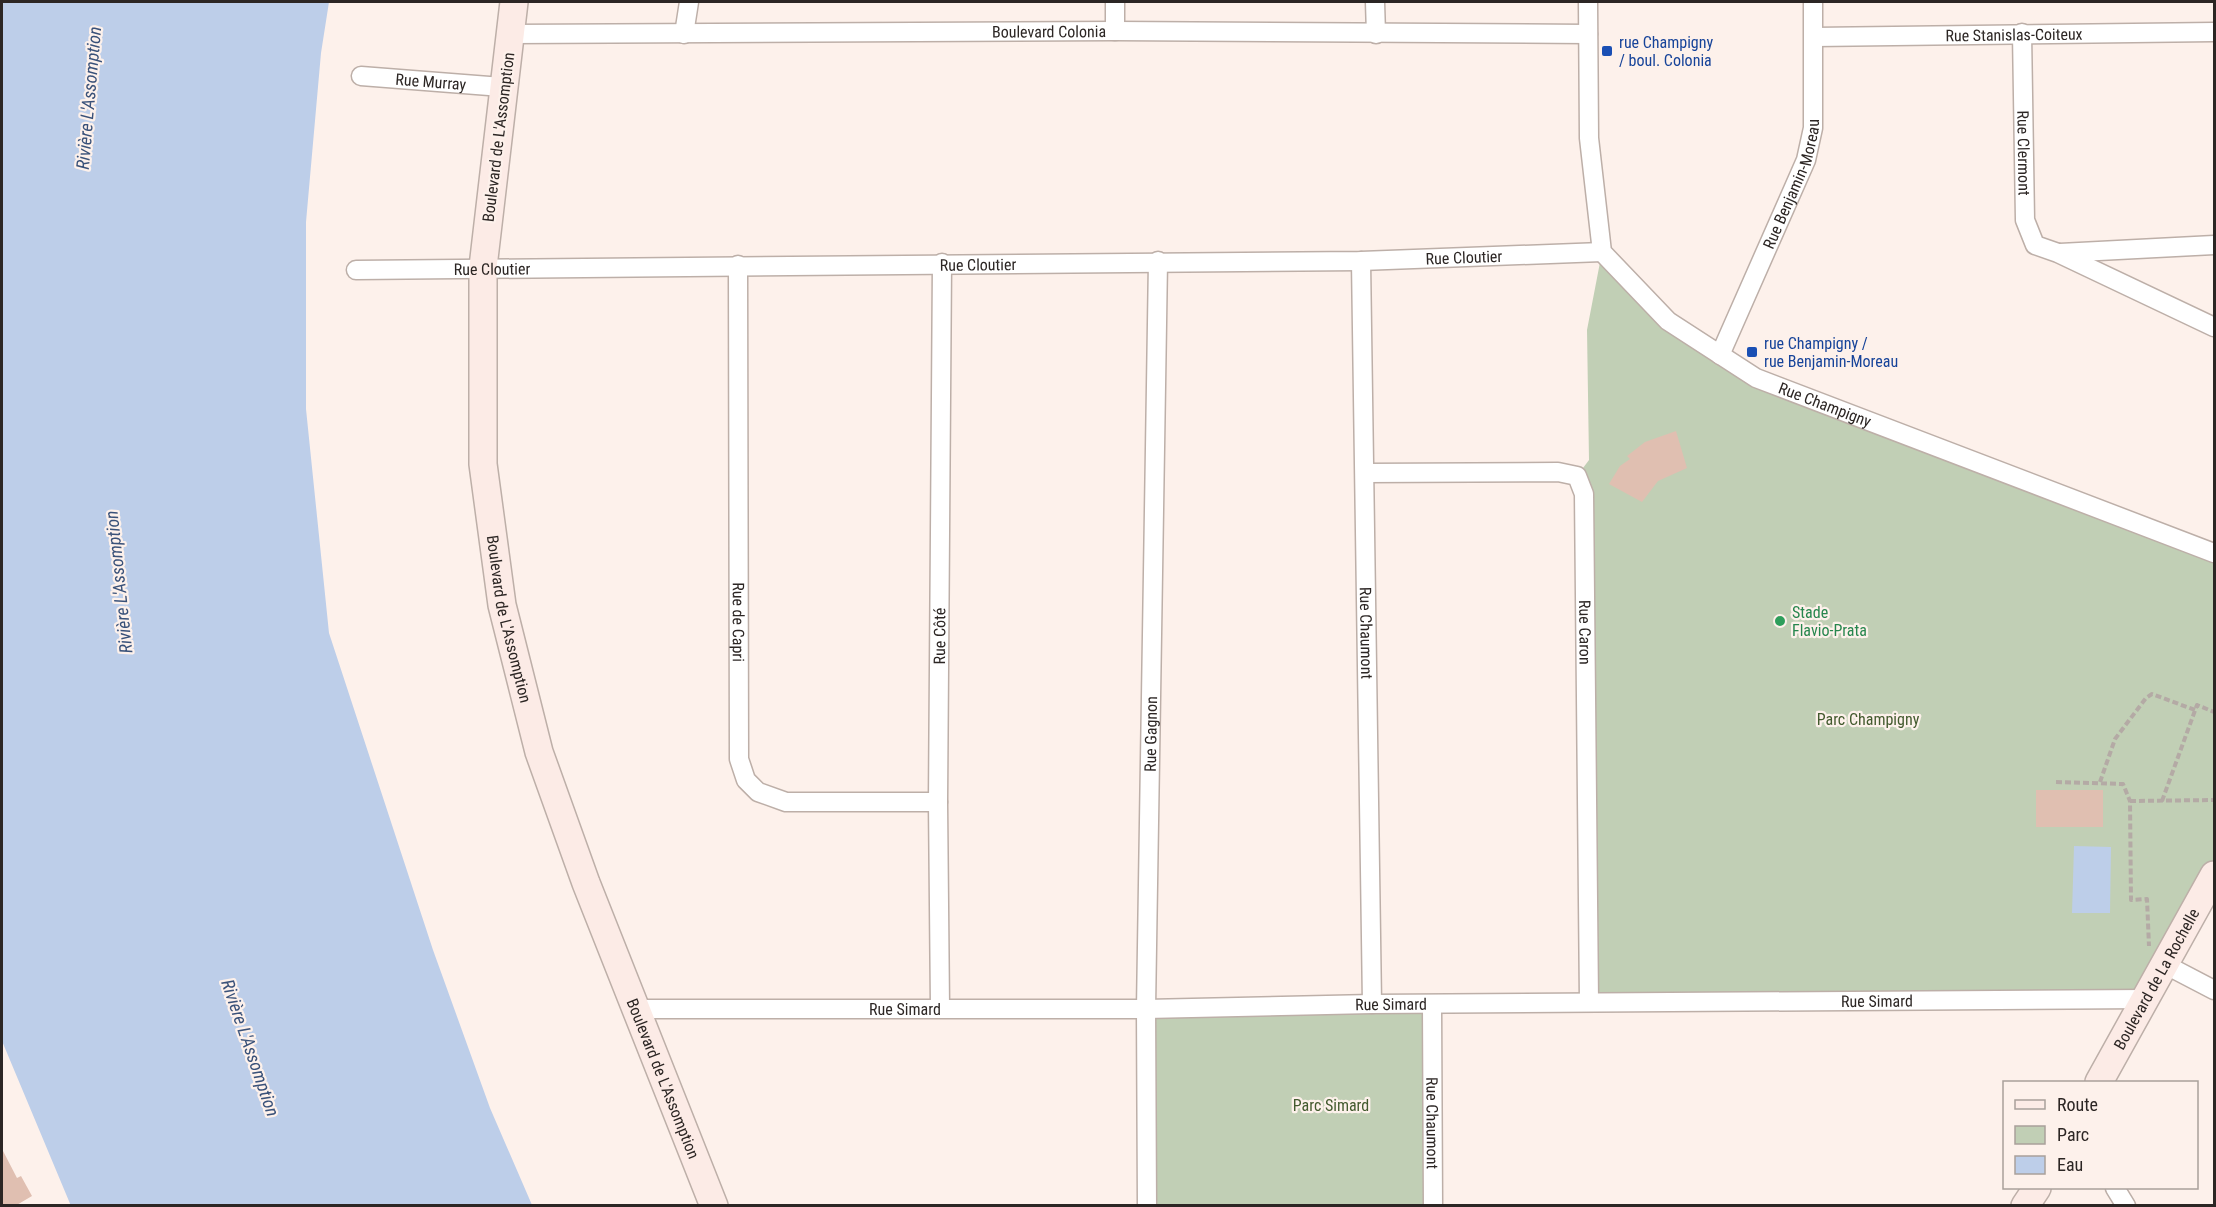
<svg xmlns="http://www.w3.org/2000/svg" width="2216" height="1207" font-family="'Roboto Condensed',sans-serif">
<rect width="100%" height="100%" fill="#fdf1eb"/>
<!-- green -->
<path fill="#c1cfb5" d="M1602,252L1720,355L2214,549V875L2150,991L1589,1002L1577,476L1589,460L1587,330Z
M1432,1005L1433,1205H1147L1146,1009Z"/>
<!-- water -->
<path fill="#bdcee9" d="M2,2H329L321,53L306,222V409L329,633L433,950L490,1108L532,1205L71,1206L66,1194L2,1041Z
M2074,846L2111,847L2110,913H2072Z"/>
<!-- building -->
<path fill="#e0bfb1" d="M1676,431L1687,468L1658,481L1642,502L1609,484L1620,466L1630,459L1627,456L1645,442Z
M2036,790H2103V827H2036Z
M2,1149L17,1178L21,1176L32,1196L15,1206H2Z"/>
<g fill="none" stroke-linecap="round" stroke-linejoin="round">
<defs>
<g id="street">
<path d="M1375,2L1376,34"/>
<path id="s1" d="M1588,2L1589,138L1602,252L1668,321L1756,378L2214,553"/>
<path d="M1115,31V2"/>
<path id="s2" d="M2022,33L2025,220L2035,245L2058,253L2214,327"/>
<path id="s3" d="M511,34L1115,31L1588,34"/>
<path d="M684,34L689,2"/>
<path id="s4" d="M1814,37L2214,32"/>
<path id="s5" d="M361,76L502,87"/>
<path d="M2060,253L2214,245"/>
<path id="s6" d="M1361,261L1372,1004"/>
<path id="s7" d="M738,265L739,759L746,780L758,792L786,802H938"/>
<path id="s8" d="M356,270L1361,261L1602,252"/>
<path id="s9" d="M1720,355L1806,160L1813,128V2"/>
<path id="s10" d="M1366,473L1558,472L1577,476L1584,494L1589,1002"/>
<path d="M2166,965L2214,990"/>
<path id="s11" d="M1432,1005L1433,1206"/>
<path id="s12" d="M940,1008L938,802L942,263"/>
<path id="s13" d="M637,1009H1146L1372,1004L2146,999"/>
<path d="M2115,1188L2126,1206"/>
<path id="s14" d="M1147,1206L1146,1009L1158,261"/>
</g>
<g id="secondary">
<path id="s15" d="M514,2L483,267V464L502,605L539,752L586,883L714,1206"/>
<path id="s16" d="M2099,1082L2214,875"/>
<path d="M2025,1206L2037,1188"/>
</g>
</defs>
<!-- street casing -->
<use href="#street" stroke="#bdafa8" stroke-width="21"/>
<!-- secondary casing -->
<use href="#secondary" stroke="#bdafa8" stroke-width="30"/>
<!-- path -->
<path stroke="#b4aaa5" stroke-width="4" stroke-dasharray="6 3" stroke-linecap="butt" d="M2056,782L2123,784L2130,801L2131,900L2147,899L2149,946
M2100,782L2115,739L2146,698L2152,694L2195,710
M2130,801L2214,800
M2162,801L2197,705L2214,712"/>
<!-- street -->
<use href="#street" stroke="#fff" stroke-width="18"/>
<!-- secondary -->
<use href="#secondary" stroke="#fcebe6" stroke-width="27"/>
</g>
<!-- markers -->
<g fill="#1a4fb4" stroke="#fdf1eb" stroke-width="2">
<rect x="1601" y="45" width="12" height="12" rx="3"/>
<rect x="1746" y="346" width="12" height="12" rx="3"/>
</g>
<circle fill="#2e9e5b" stroke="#fdf1eb" stroke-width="2" cx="1780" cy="621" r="6"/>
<g text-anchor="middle" stroke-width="4.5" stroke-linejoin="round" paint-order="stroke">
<!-- street labels -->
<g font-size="16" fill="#2c2624" stroke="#fdf1eb">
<text dy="6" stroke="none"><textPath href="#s3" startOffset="538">Boulevard Colonia</textPath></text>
<text dy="6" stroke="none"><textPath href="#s4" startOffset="200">Rue Stanislas-Coiteux</textPath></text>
<text dy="6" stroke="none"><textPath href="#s5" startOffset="70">Rue Murray</textPath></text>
<text transform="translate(498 137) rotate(-83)" y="6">Boulevard de L'Assomption</text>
<text dy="6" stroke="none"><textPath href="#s2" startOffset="120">Rue Clermont</textPath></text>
<text dy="6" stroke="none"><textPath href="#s9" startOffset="186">Rue Benjamin-Moreau</textPath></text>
<text dy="6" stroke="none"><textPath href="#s8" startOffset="1108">Rue Cloutier</textPath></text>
<text dy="6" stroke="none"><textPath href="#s8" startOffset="622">Rue Cloutier</textPath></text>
<text dy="6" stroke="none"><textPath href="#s8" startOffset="136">Rue Cloutier</textPath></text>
<text dy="6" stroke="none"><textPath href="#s1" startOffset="525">Rue Champigny</textPath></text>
<text dy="6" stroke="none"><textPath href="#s15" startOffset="621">Boulevard de L'Assomption</textPath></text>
<text dy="6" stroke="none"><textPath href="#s7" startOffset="357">Rue de Capri</textPath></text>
<text dy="6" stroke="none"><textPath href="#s10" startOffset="369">Rue Caron</textPath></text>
<text dy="6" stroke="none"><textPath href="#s6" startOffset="372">Rue Chaumont</textPath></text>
<text dy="6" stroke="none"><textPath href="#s12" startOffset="372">Rue Côté</textPath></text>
<text dy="6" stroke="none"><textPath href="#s14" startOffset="472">Rue Gagnon</textPath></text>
<text dy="6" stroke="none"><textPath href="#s16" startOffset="118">Boulevard de La Rochelle</textPath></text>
<text dy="6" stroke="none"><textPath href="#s13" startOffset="1240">Rue Simard</textPath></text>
<text dy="6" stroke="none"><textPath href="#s13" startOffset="754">Rue Simard</textPath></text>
<text dy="6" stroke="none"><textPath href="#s13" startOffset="268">Rue Simard</textPath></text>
<text dy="6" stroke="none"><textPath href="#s15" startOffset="1107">Boulevard de L'Assomption</textPath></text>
<text dy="6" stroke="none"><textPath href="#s11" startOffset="118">Rue Chaumont</textPath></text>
</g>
<!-- transit labels -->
<g font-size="16" fill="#164399" stroke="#fdf1eb" text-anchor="start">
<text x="1619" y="48">rue Champigny<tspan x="1619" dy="18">/ boul. Colonia</tspan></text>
<text x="1764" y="349">rue Champigny /<tspan x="1764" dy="18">rue Benjamin-Moreau</tspan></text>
</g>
<!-- leisure labels -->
<g font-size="16" fill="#27864d" stroke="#fdf1eb" text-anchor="start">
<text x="1792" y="618">Stade<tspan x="1792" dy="18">Flavio-Prata</tspan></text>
</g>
<!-- park labels -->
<g font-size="16" fill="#435a2e" stroke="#fdf1eb">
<text x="1868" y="725">Parc Champigny</text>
<text x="1331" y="1111">Parc Simard</text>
</g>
<!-- water labels -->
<g font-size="18" font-style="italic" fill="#395179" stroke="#fdf1eb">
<text transform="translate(89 98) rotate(-85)" y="6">Rivière L'Assomption</text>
<text transform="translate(119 582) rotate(-96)" y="6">Rivière L'Assomption</text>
<text transform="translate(250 1048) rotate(71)" y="6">Rivière L'Assomption</text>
</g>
</g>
<!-- border -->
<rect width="2216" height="1207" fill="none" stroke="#2c2624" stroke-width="6"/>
<!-- legend -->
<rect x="2003" y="1081" width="195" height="108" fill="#fdf1eb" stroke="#a9a09b" stroke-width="1.5"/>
<rect x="2015" y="1100" width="30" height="9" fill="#fcebe6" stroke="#a9a09b" stroke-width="1.5"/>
<text x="2057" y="1111" font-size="18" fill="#2c2624">Route</text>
<rect x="2015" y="1126" width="30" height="18" fill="#c1cfb5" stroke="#a9a09b" stroke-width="1.5"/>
<text x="2057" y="1141" font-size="18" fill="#2c2624">Parc</text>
<rect x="2015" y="1156" width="30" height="18" fill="#bdcee9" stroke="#a9a09b" stroke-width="1.5"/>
<text x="2057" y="1171" font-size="18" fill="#2c2624">Eau</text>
</svg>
